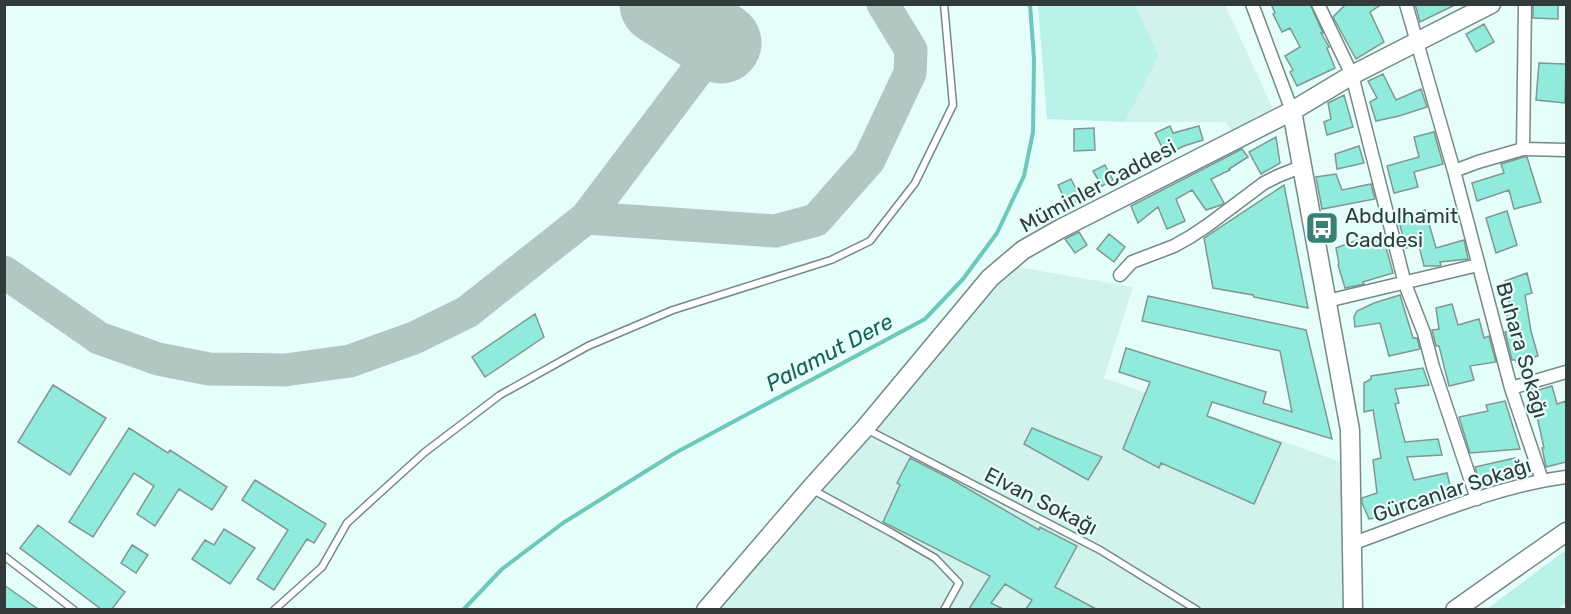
<svg xmlns="http://www.w3.org/2000/svg" width="1571" height="614" font-family="Rubik,sans-serif">
<rect width="100%" height="100%" fill="#e6fef9"/>
<!-- built -->
<path fill="#d2f3ed" d="M1135,5H1225L1273,109L1234,133L1225,122H1125L1159,56Z
M1011,266L1133,287L1104,378L1344,463L1343,609L718,610Z"/>
<!-- green -->
<path fill="#baf1e8" d="M1038,5H1135L1159,56L1125,122L1047,119Z
M1566,550V603L1558,609H1487Z"/>
<g fill="none" stroke-linecap="round" stroke-linejoin="round">
<!-- stream -->
<path stroke="#6dc8ba" stroke-width="4" d="M463,610L502,569L563,523L675,453L925,319L963,279L997,233L1024,176L1033,132L1034,59L1030,4"/>
<!-- taxiway -->
<path stroke="#b2c6c2" stroke-width="33" d="M713,50L586,218L775,231L816,220L869,160L910,73L911,50L883,4
M4,272L99,338L158,359L209,369L285,370L350,361L414,338L467,312L586,218"/>
<!-- runway -->
<path stroke="#b2c6c2" stroke-width="81" d="M660,4L721,43"/>
</g>
<!-- building -->
<path fill="#90ebdd" stroke="#819793" stroke-width="1.5" d="M1271,4H1310L1323,33H1321L1329,47L1327,48L1335,68L1297,86L1290,72L1293,70L1285,56L1300,47L1290,28L1282,32L1273,14L1275,13Z
M1346,4H1382L1370,12L1384,42L1356,59L1333,17Z
M1415,4H1457L1420,22Z
M1533,4H1558V19L1533,18Z
M1484,24L1494,42L1476,52L1466,34Z
M1539,63L1566,64L1565,103L1536,100Z
M1383,74L1396,100L1421,89L1427,107L1399,116L1376,121L1370,102L1377,98L1368,81Z
M1344,95L1353,127L1327,135L1324,122L1331,119L1328,103Z
M1170,126L1173,133L1199,126L1203,140L1184,146L1166,155L1155,133Z
M1094,128L1095,150L1074,151V129Z
M1434,132L1443,164L1414,172L1418,187L1394,193L1387,166L1419,157L1414,137Z
M1276,137L1280,163L1261,174L1249,152Z
M1359,146L1364,163L1337,169L1335,154Z
M1242,149L1248,157L1229,169L1230,170L1211,179L1224,203L1221,205L1206,210L1192,190L1176,199L1185,221L1167,229L1158,207L1138,223L1131,206Z
M1524,157H1527L1541,202L1514,209L1509,190L1477,201L1472,183L1504,173L1501,164Z
M1105,165L1113,180L1102,186L1093,171Z
M1336,174L1342,190L1371,184L1375,199L1322,209L1316,177Z
M1071,179L1081,199L1068,206L1058,185Z
M1284,185L1308,308L1254,297L1253,295L1213,288L1204,238Z
M1425,210L1436,248L1464,240L1468,259L1440,262L1441,265L1439,266H1424L1419,246L1406,248L1398,218Z
M1507,211L1517,245L1496,253L1486,218Z
M1079,232L1087,245L1075,253L1065,239Z
M1109,234L1125,247L1114,262L1097,249Z
M1383,236L1393,273L1363,282L1364,284L1345,288L1338,265L1339,264L1336,248L1357,240Z
M1527,273L1532,293L1525,295L1531,331L1538,356L1516,362V360H1512L1505,332L1509,331L1506,307L1510,306L1505,281Z
M1400,295L1413,338H1417L1420,349L1389,356L1380,323L1355,327L1354,317L1357,311L1374,303Z
M1148,296L1306,330L1332,439L1212,402L1207,416L1281,443L1254,504L1161,463L1159,468L1123,449L1150,382L1119,372L1126,348L1266,392L1263,403L1292,412L1280,351L1142,321Z
M1452,304L1458,325L1479,319L1484,338L1489,336L1496,362L1470,366L1474,380L1449,386L1439,346H1436L1432,330L1439,329L1436,308Z
M535,314L544,337L485,377L472,357Z
M1423,368L1429,385L1395,389L1399,403L1395,404L1405,442L1438,439L1442,455L1407,457L1414,480L1447,473L1452,494L1432,500L1408,501L1410,507L1389,516L1369,519L1362,503V498L1377,493L1373,460L1381,458L1373,410L1364,412V383L1371,379V376Z
M53,385L106,418L70,475L18,442Z
M1552,386L1557,404L1566,401V462L1546,467L1542,448H1544L1535,407L1531,408L1528,393Z
M1505,401L1520,449L1470,453L1459,417L1488,411L1486,405Z
M129,428L168,453L170,450L227,487L212,510L179,489L155,526L137,514L154,486L134,473L93,537L69,522Z
M1032,428L1102,457L1088,480L1024,444Z
M910,458L951,479L1039,530L1040,527L1077,546L1055,587L1096,609H1026L1032,600L1005,584L991,603L1003,609H969L990,576L883,522L900,485L897,483Z
M1515,458L1520,472L1505,480L1481,486L1475,467Z
M255,480L326,524L314,543L307,539L274,590L257,579L288,530L242,500Z
M38,525L125,592L112,609H101L20,548Z
M224,529L255,548L230,584L192,559L205,540L214,545Z
M132,545L148,555L136,573L121,563Z
M4,585L38,609H4Z"/>
<g fill="none" stroke-linecap="round" stroke-linejoin="round">
<defs>
<path id="lane" d="M868,430L1100,550L1197,610
M813,490L892,533L935,558L959,583L944,610
M4,556L74,610
M274,610L322,567L347,523L371,501L425,452L500,395L588,346L673,310L831,260L870,241L915,183L953,105L944,4"/>
<path id="street" d="M1252,4L1292,111
M1318,4L1352,75L1405,284L1424,333L1433,367L1477,499
M1406,4L1454,171L1511,388L1542,480
M1523,149L1525,4
M1454,171L1478,162L1523,149L1566,150
M1120,275L1132,262L1174,246L1190,237L1208,225L1264,183L1278,176L1303,166
M1327,301L1478,265
M1511,388L1566,372
M1351,544C1419,520 1495,486 1566,477"/>
<path id="secondary" d="M1292,111L1350,430L1353,610
M706,610L810,489L865,428L990,278L1023,250L1060,229L1292,111L1352,75L1491,4
M1455,610L1566,532"/>
</defs>
<!-- lane casing -->
<use href="#lane" stroke="#748a86" stroke-width="9"/>
<!-- street casing -->
<use href="#street" stroke="#748a86" stroke-width="15"/>
<!-- secondary casing -->
<use href="#secondary" stroke="#748a86" stroke-width="21"/>
<!-- lane -->
<use href="#lane" stroke="#fff" stroke-width="6"/>
<!-- street -->
<use href="#street" stroke="#fff" stroke-width="12"/>
<!-- secondary -->
<use href="#secondary" stroke="#fff" stroke-width="18"/>
</g>
<!-- icons -->
<defs>
<symbol id="bus-square" viewBox="-11 -11 22 22"><rect x="-9" y="-9" width="18" height="18" rx="4" fill="#397f75" stroke="#e6fef9"/><path d="M-5-6H5V4H4V6H2V4H-2V6H-4V4H-5ZM-3.5-4V0h7V-4ZM-3.5 1.2v1.5H-2V1.2ZM2 1.2v1.5H3.5V1.2Z" fill="#fff"/></symbol>
</defs>
<g fill-rule="evenodd">
<use href="#bus-square" x="1303" y="209" width="38" height="38"/>
</g>
<g text-anchor="middle" stroke-width="4.5" stroke-linejoin="round" paint-order="stroke">
<!-- street labels -->
<g font-size="21" fill="#323b3a" stroke="#e6fef9">
<text transform="translate(1098 186) rotate(-28)" y="7">Müminler Caddesi</text>
<text transform="translate(1522 350) rotate(74)" y="7">Buhara Sokağı</text>
<text transform="translate(1452 490) rotate(-18)" y="7">Gürcanlar Sokağı</text>
<text transform="translate(1041 501) rotate(27)" y="7">Elvan Sokağı</text>
</g>
<!-- poi labels -->
<g font-size="21" fill="#323b3a" stroke="#e6fef9" text-anchor="start">
<text x="1345" y="223">Abdulhamit<tspan x="1345" dy="24">Caddesi</tspan></text>
</g>
<!-- water labels -->
<g font-size="22" font-style="italic" fill="#176259" stroke="#e6fef9">
<text transform="translate(829 352) rotate(-28)" y="8">Palamut Dere</text>
</g>
</g>
<!-- border -->
<rect width="1571" height="614" fill="none" stroke="#323b3a" stroke-width="12"/>
</svg>
